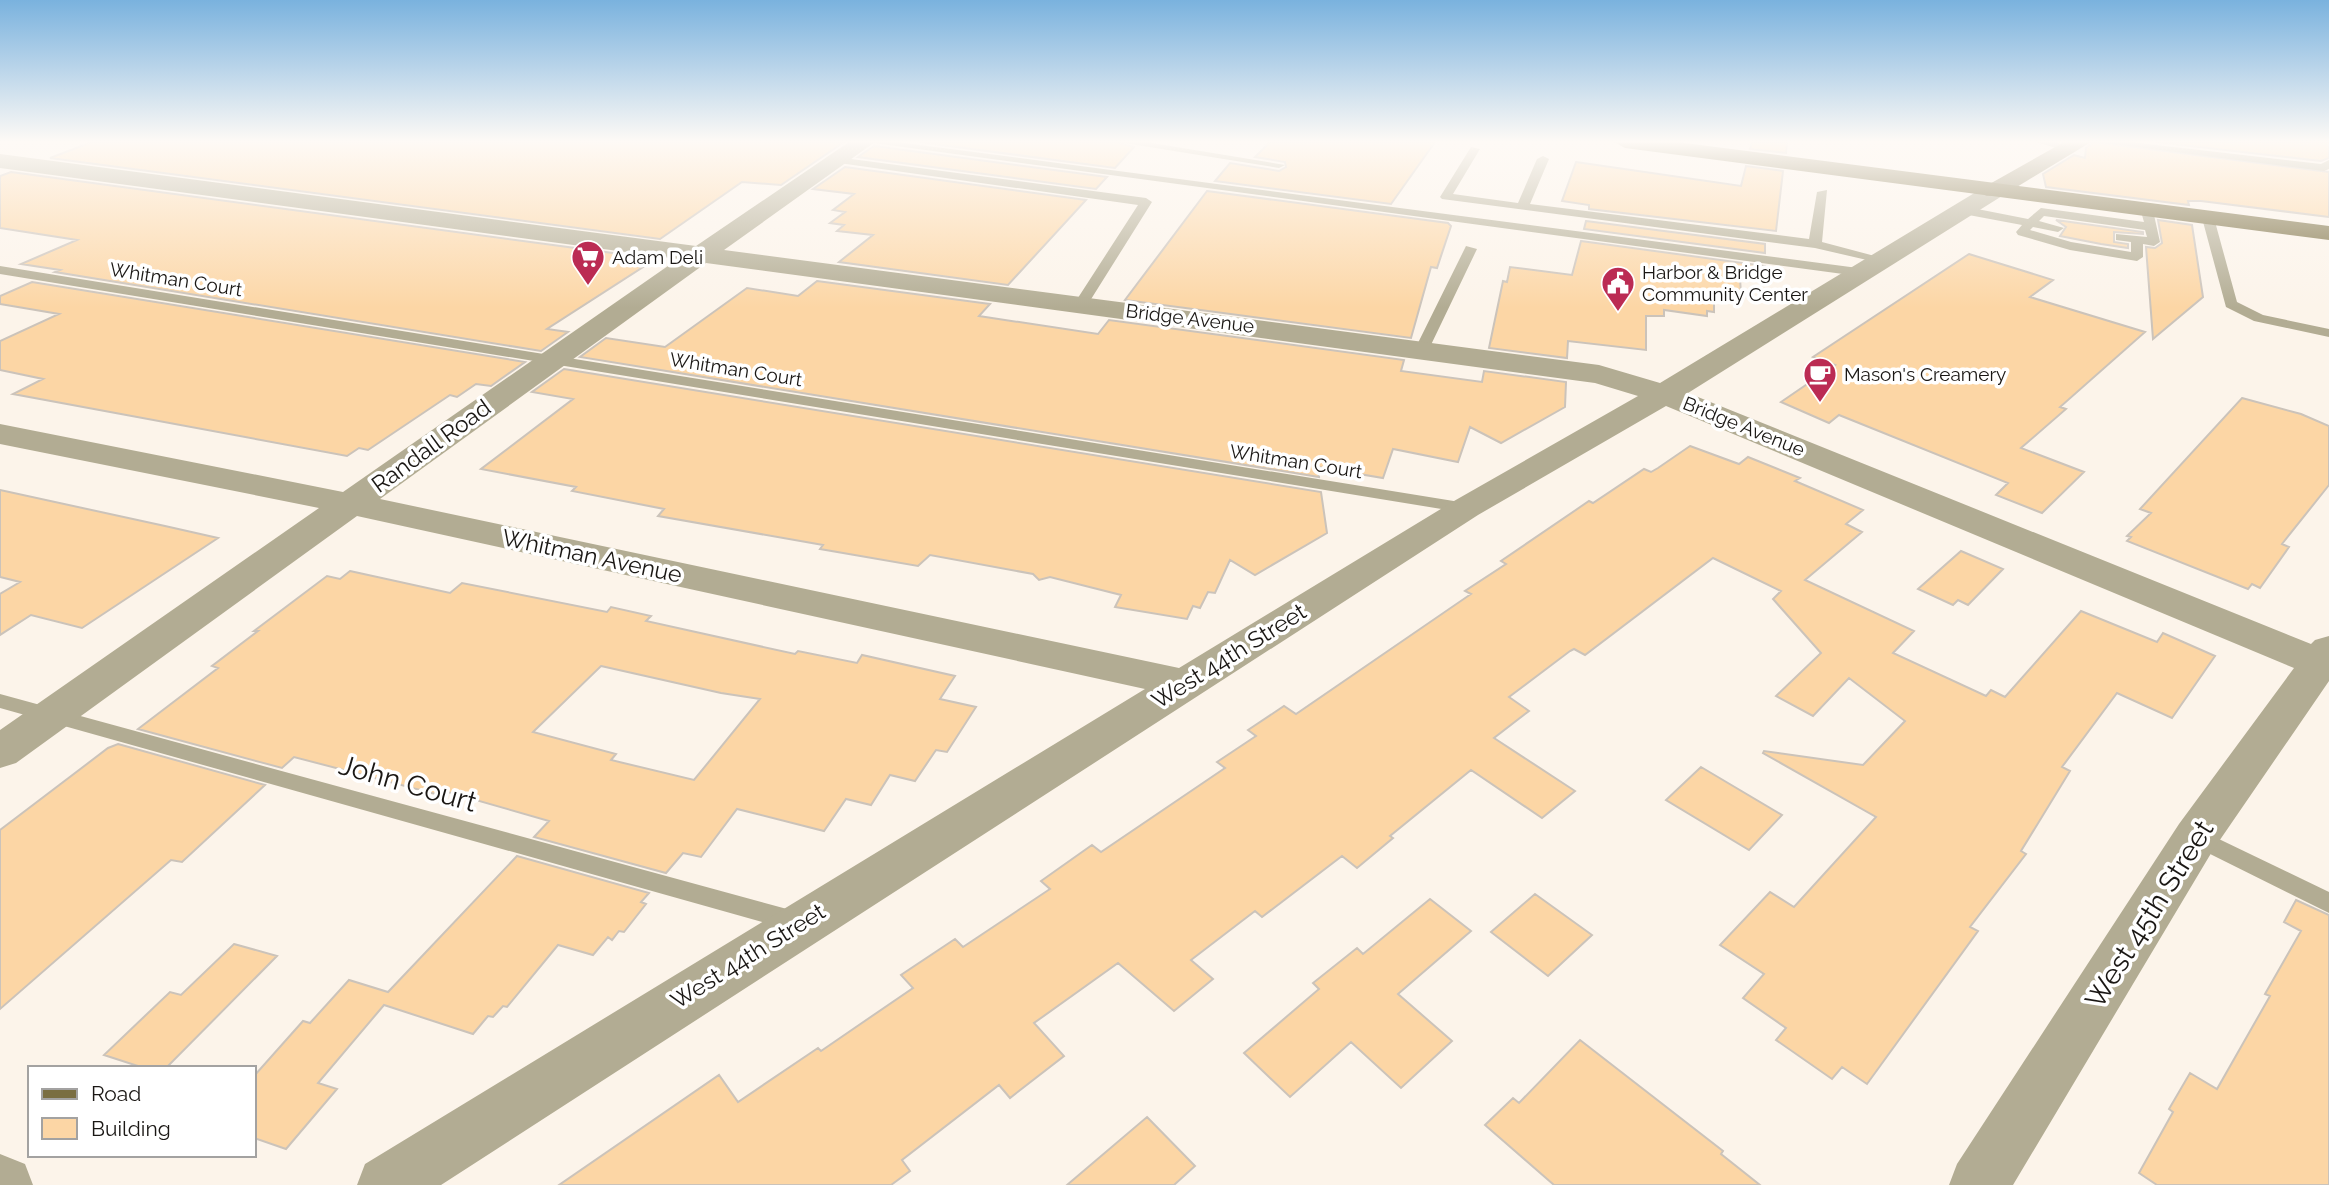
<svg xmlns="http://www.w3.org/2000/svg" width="2329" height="1185" font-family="Raleway,sans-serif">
<rect width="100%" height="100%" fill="#fcf4ea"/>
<!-- building -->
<path fill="#fcd6a5" stroke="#cbc3ba" stroke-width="2" fill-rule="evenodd" d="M92,142H844L781,185L742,182L660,239L50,158Z
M919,142H1116L1134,147L1115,168Z
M1270,142H1435L1391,204L1215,181L1230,163L1279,171L1286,167L1285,162L1255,157Z
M1752,142H1787L1786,153L1750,149Z
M2094,142L2329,172V217L2201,201H2188L2189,205L2046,187L2043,174L2074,155L2085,158L2086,148Z
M2156,142H2329V158L2321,161Z
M874,146L1107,177L1096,189L858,157Z
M1576,162L1741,186L1746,166L1783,171L1776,231L1589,209V205L1562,201Z
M845,167L1086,200L1008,285L839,262L873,235L837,231L844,225L830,223L845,212L833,210L854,194L813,189Z
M11,172L635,256L623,264L643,267L547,329L568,332L541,351L55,272L60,270L21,264L77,240L0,228V176Z
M1207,191L1448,223L1451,226L1437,268L1431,267L1411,338L1125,300Z
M2056,220L2143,232V234L2114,232V242L2128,244V248L2101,244L2060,236L2066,227Z
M2158,220L2192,225L2203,297L2153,339L2146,247L2155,248L2162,243Z
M1586,221L1765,244V253L1584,229Z
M1581,241L1765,266V282L1740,278L1741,294L1714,292V312L1707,311V316L1664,310V316H1646V350L1568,341L1567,358L1489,348L1503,281L1507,282L1510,267L1572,275Z
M1969,254L2053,280L2030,297L2145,332L2060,407L2066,409L2021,448L2084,472L2042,513L1996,495L2008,483L1839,415L1829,423L1781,402L1835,365L1813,357Z
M817,281L990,304L979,316L1098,334L1109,320L1404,360L1401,371L1482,382L1484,371L1566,382L1565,407L1501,443L1470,427L1458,462L1393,449L1383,478L1318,467L1319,477L580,357L606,338L665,347L747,288L798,296Z
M32,282L525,362L491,386L476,384L457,397L450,395L368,450L359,448L347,456L13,394L43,379L0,370V341L59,314L0,304V296Z
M564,369L1321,492L1327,533L1255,575L1230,560L1215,593L1208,592L1200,608L1193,606L1187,619L1115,607L1121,595L1050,577L1039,580L1033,574L930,555L918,566L820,549L823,545L658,516L664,509L572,491L576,487L481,469L573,399L532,392Z
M2242,398L2301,414L2329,426V485L2282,544L2289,547L2260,588L2252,584L2248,589L2127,541L2131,537L2127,536L2151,513L2140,509Z
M1690,446L1739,464L1748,457L1800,478L1795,481L1863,510L1846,524L1862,532L1805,580L1914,631L1893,653L1986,696L1991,690L2005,697L2081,611L2157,642L2163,633L2215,656L2172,718L2117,693L2062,767L2070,771L2021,851L2026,854L1970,927L1978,931L1867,1084L1842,1067L1832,1079L1776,1040L1786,1028L1743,998L1764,974L1720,945L1770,892L1794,907L1876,817L1763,753L1764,751L1863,765L1905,721L1849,678L1813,716L1776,696L1821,653L1773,599L1781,591L1713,558L1585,655L1574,649L1570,651L1509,697L1529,711L1494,738L1575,791L1542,818L1471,770L1390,836L1393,838L1357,868L1342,856L1262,917L1255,911L1191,960L1213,979L1174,1011L1118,963L1034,1023L1064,1056L1010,1098L999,1085L902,1160L910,1171L891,1185H559L719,1075L738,1102L818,1048L821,1051L913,988L901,975L955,939L963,947L1050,889L1041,881L1092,845L1101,852L1225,768L1217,762L1256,736L1248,730L1284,706L1296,714L1471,594L1465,591L1506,564L1501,561L1589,501L1593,503L1644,469L1651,472L1658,468Z
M0,490L165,526L218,538L82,628L31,615L0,635V594L20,582L0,577Z
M1961,551L2003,569L1968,605L1958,600L1953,605L1918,589Z
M350,571L450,593L462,583L607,612L611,607L651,616L646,621L795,654L798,651L857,663L862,655L955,676L940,699L976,707L947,752L936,750L915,781L890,775L871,805L846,799L824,831L737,809L701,857L683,853L666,873L534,837L549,821L448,792L443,796L294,757L282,768L138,729L218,668L212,666L258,631H254L327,576L340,579ZM601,666L721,693L760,699L694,780L611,760L616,754L533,732Z
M118,744L265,785L182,862L171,860L0,1009V830L108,748Z
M1701,767L1782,815L1749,850L1666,800Z
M517,856L649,893L641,902L646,904L624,932L619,931L612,940L608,937L593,955L558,945L507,1007L503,1006L493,1017L488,1016L473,1034L384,1005L318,1083L337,1089L286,1149L254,1138V1076L303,1021L310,1023L349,980L388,992Z
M1535,894L1592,935L1548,976L1491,932Z
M1430,899L1471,931L1398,994L1452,1041L1401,1088L1351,1042L1290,1097L1244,1053L1319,989L1313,983L1357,948L1363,954Z
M2296,900L2329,915V1185H2157L2139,1173L2173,1112L2169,1109L2190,1073L2217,1089L2270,996L2265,994L2301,931L2284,922Z
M234,944L277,956L166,1068H144L104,1055L170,992L181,995Z
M1580,1040L1723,1151L1721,1154L1760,1185H1554L1485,1125L1513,1098L1519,1103Z
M1147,1117L1195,1166L1174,1185H1067Z"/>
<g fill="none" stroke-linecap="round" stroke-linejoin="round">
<!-- lane -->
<path fill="#b2ac93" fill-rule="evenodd" d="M866,142H897L1858,268L1865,272L1858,276Z
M1118,142H1146L1285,165L1279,168Z
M2036,142H2055L2074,149L2069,152Z
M2097,142H2131L2321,164L2329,160V169L2324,171Z
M1471,147L1480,149L1453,194L1518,203L1537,159L1543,156L1549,159L1530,204L1809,239L1817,192L1827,190L1822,242L1886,259L1880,263L1815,248L1442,199L1440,197Z
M836,157L1146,198L1152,202L1088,304L1081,308L1074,304L1138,205L832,162L830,160Z
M1962,206L2028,219L2041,208L2144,222L2142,215L2148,211L2154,215L2160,242L2154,246L2143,244V257L2137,261L2070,250L2018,235L2016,232L2022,225L1958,213V207ZM2044,216L2145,230L2147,237L2116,234V240L2131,242V252L2071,242L2030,230L2033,227L2058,232L2064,228L2039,221Z
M2208,214L2214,218L2237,302L2263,315L2329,329V337L2254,321L2226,307L2202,218Z
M1466,246L1477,249L1429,349L1427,352H1417L1415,349Z
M0,266L1466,503L1475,508L1466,513L0,274Z
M0,694L798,912L807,915L811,922L807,929L798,932L0,708Z
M2196,828L2329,892V913L2188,843L2184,837L2188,831Z"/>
<!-- street -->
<path fill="#b2ac93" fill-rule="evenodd" d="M849,142H875L724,250L1599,365L1660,383L1986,186H2002L2006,191L2002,196L1688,393L2311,644L2315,640L2329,636V681L2213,850L2013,1185H1949L1957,1164L2179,824L2294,668L1666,406L1478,515L441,1185H357L365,1164L1145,689L357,516L16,763L0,768V730L319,508L0,444V424L343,492L678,259L0,168V154L696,246ZM706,263L1595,383L1638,396L1454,501L1179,668L380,499Z
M0,1154L25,1164L33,1185H0Z"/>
<!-- secondary -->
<path fill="#918764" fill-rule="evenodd" d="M2064,142H2091L2002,196H1986L1982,191L1986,186Z"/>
<!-- primary -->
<path fill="#7a6e41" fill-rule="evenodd" d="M1614,142H1677L2329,226V240L1625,148Z"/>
</g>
<!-- sky -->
<linearGradient id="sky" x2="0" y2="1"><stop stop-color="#7ab2de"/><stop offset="0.46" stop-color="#fefaf6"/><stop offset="1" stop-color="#fefaf6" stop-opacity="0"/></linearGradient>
<rect width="2329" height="308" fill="url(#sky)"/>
<!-- icons -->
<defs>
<symbol id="supermarket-pin" viewBox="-11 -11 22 30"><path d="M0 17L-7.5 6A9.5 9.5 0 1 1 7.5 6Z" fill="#bb2b53" stroke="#fff"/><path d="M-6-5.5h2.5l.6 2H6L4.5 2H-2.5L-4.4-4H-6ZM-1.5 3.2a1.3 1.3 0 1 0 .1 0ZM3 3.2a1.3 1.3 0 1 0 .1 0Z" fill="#fff"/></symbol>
<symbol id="civic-pin" viewBox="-11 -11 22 30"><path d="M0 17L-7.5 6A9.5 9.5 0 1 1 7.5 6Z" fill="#bb2b53" stroke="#fff"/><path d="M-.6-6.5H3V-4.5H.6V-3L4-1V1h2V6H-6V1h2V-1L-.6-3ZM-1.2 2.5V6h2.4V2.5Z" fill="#fff"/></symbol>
<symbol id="cafe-pin" viewBox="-11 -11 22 30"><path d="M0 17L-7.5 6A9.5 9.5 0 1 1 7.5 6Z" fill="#bb2b53" stroke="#fff"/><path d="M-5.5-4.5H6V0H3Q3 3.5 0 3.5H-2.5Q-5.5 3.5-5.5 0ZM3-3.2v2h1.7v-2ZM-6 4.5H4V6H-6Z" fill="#fff"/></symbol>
</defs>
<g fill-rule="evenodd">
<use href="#supermarket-pin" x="569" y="238" width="38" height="52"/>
<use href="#civic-pin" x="1599" y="264" width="38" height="52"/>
<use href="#cafe-pin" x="1801" y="355" width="38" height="52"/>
</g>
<g text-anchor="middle" stroke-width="7" stroke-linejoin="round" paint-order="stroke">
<!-- far-poi labels -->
<g font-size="19" fill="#1a1714" stroke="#fff" text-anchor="start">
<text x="612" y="264">Adam Deli</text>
<text x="1642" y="279">Harbor &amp; Bridge<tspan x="1642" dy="22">Community Center</tspan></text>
<text x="1844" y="381">Mason's Creamery</text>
</g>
<!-- far-street labels -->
<g font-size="19" fill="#1a1714" stroke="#fff">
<text transform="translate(176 279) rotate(9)" y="7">Whitman Court</text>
<text transform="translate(1190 318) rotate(7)" y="7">Bridge Avenue</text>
<text transform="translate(736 369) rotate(9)" y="7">Whitman Court</text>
<text transform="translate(1744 426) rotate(22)" y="7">Bridge Avenue</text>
<text transform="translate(1296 461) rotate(9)" y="7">Whitman Court</text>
</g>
<!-- street labels -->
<g font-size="23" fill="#1a1714" stroke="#fff">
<text transform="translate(431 446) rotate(-36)" y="8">Randall Road</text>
<text transform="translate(592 556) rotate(12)" y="8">Whitman Avenue</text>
<text transform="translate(1229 656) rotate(-32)" y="8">West 44th Street</text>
<text transform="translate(748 956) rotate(-32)" y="8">West 44th Street</text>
</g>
<!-- near-street labels -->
<g font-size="28" fill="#1a1714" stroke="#fff">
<text transform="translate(408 783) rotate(16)" y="10">John Court</text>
<text transform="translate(2149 914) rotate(-58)" y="10">West 45th Street</text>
</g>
</g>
<!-- legend -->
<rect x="28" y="1066" width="228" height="91" fill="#ffffff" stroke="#a3a2a1" stroke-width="2"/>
<rect x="42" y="1089" width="35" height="10" fill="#7a6e41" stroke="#a3a2a1" stroke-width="2"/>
<text x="91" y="1101" font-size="21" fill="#1a1714">Road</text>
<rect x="42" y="1118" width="35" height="21" fill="#fcd6a5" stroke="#a3a2a1" stroke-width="2"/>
<text x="91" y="1136" font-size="21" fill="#1a1714">Building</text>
</svg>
